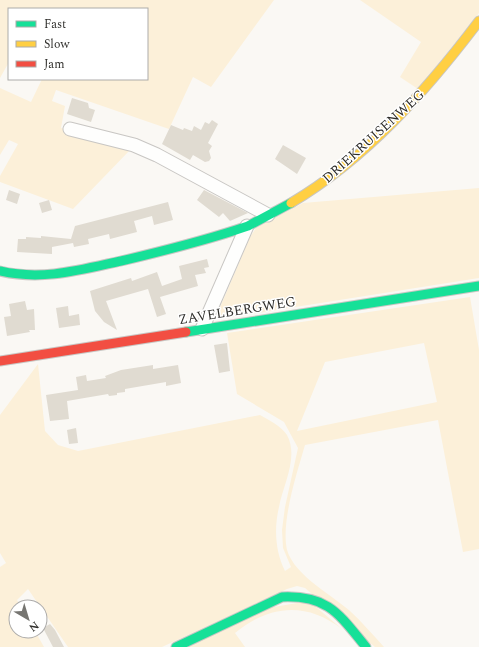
<svg xmlns="http://www.w3.org/2000/svg" width="479" height="647" font-family="Spectral,serif">
<rect width="100%" height="100%" fill="#faf8f4"/>
<!-- green -->
<path fill="#fcf0d9" fill-rule="evenodd" d="M0,0H274L211,87L193,77L169,129L56,90L52,101L65,106L61,128L131,149L73,209L0,182V176L18,144L9,140L0,155V88L31,102L42,79H147V9H9V62L0,78Z
M360,0H479V13L418,89L400,77L421,42Z
M479,188V278L225,318L219,317L218,312L250,237L256,228L303,203Z
M470,297L479,350V549L463,552L438,420L305,445C297,473 283,515 286,544C288,572 331,594 350,611C362,622 373,635 384,647H375L305,588L297,586L287,589L162,647H68L28,589L17,600L21,607H16V631H35L44,647H0V567L6,563L0,553V415L38,364L45,431L58,445L78,451L260,415C269,420 281,426 287,435C299,457 283,485 279,507C274,528 275,551 285,571L291,567L283,548L282,530L285,507L298,448L284,422L237,394L227,333ZM424,343L437,402L297,431L325,362Z
M309,601L342,629C306,601 269,605 235,633L245,647H189L256,610Z"/>
<!-- building -->
<path fill="#e0dbd1" d="M72,98L88,103L89,108L95,110L91,122L67,114Z
M212,120L218,124L208,143L212,146L209,151L211,158L209,161L205,162L193,155L190,160L162,144L171,125L183,130L184,128L192,131L194,126L201,130L205,122L209,124Z
M283,145L306,158L297,174L275,159Z
M9,190L20,194L17,204L6,200Z
M204,190L248,213L230,221L223,213L219,217L197,200Z
M49,200L52,210L42,213L39,203Z
M168,202L173,220L154,225L152,216L134,221L137,232L110,239L109,234L88,239L89,244L74,247L73,243L52,247V254L17,252L18,239H26V237L41,238V236L71,239L75,226Z
M207,259L209,267L204,268L206,273L195,275L198,286L160,297L166,314L157,317L148,289L106,301L117,330L104,322L95,311L90,291L131,278L132,281L157,272L162,286L182,279L179,266Z
M25,301L27,310L34,309L35,330H29L30,332L7,336L4,317L11,316L9,304Z
M68,306L69,316L79,314L80,325L59,328L56,308Z
M227,343L230,371L219,373L214,345Z
M153,365V369L178,365L181,383L166,386V382L125,389V392L117,393V395L109,396L108,394L67,401L69,419L50,421L46,395L78,390L76,377L86,375L87,381L106,378L105,376L121,370Z
M76,428L78,443L69,444L67,430Z
M50,624L55,630L64,647H53L43,628Z"/>
<g fill="none" stroke-linecap="round" stroke-linejoin="round">
<defs>
<path id="street" d="M70,129L134,145L157,155L268,215
M202,329L247,226"/>
<path id="fast" d="M0,271C42,281 80,270 121,261C159,252 199,242 236,230L248,226L291,203
M186,332L479,286
M176,647L282,597C328,595 339,614 366,647"/>
<path id="slow" d="M291,203C367,158 426,91 479,21"/>
<path id="jam" d="M0,361L186,332"/>
</defs>
<!-- street casing -->
<use href="#street" stroke="#c8c6c3" stroke-width="15"/>
<!-- fast casing -->
<use href="#fast" stroke="#c8c6c3" stroke-width="11"/>
<!-- slow casing -->
<use href="#slow" stroke="#c8c6c3" stroke-width="11"/>
<!-- jam casing -->
<use href="#jam" stroke="#c8c6c3" stroke-width="11"/>
<!-- street -->
<use href="#street" stroke="#fefefd" stroke-width="13"/>
<!-- fast -->
<use href="#fast" stroke="#16e098" stroke-width="9"/>
<!-- slow -->
<use href="#slow" stroke="#ffcf43" stroke-width="9"/>
<!-- jam -->
<use href="#jam" stroke="#f24e42" stroke-width="9"/>
</g>
<g text-anchor="middle" stroke-width="3" stroke-linejoin="round" paint-order="stroke">
<!-- street labels -->
<g font-size="14" fill="#2f2e2b" stroke="#fff">
<text transform="translate(373 136) rotate(-42)" y="5">DRIEKRUISENWEG</text>
<text transform="translate(237 310) rotate(-9)" y="5">ZAVELBERGWEG</text>
</g>
</g>
<!-- legend -->
<rect x="8" y="8" width="140" height="72" fill="#ffffff" stroke="#acabaa"/>
<rect x="16" y="21" width="20" height="6" fill="#16e098" stroke="#acabaa"/>
<text x="44" y="28" font-size="12" fill="#2f2e2b">Fast</text>
<rect x="16" y="41" width="20" height="6" fill="#ffcf43" stroke="#acabaa"/>
<text x="44" y="48" font-size="12" fill="#2f2e2b">Slow</text>
<rect x="16" y="61" width="20" height="6" fill="#f24e42" stroke="#acabaa"/>
<text x="44" y="68" font-size="12" fill="#2f2e2b">Jam</text>
<!-- north arrow -->
<g transform="translate(28 619) rotate(142)"><circle r="19" fill="#ffffff" stroke="#acabaa"/>
<path d="M0-3L7 15L0 10L-7 15Z" fill="#767571"/>
<text y="-6" font-size="11" font-weight="bold" text-anchor="middle" fill="#2f2e2b">N</text>
</g>
</svg>
